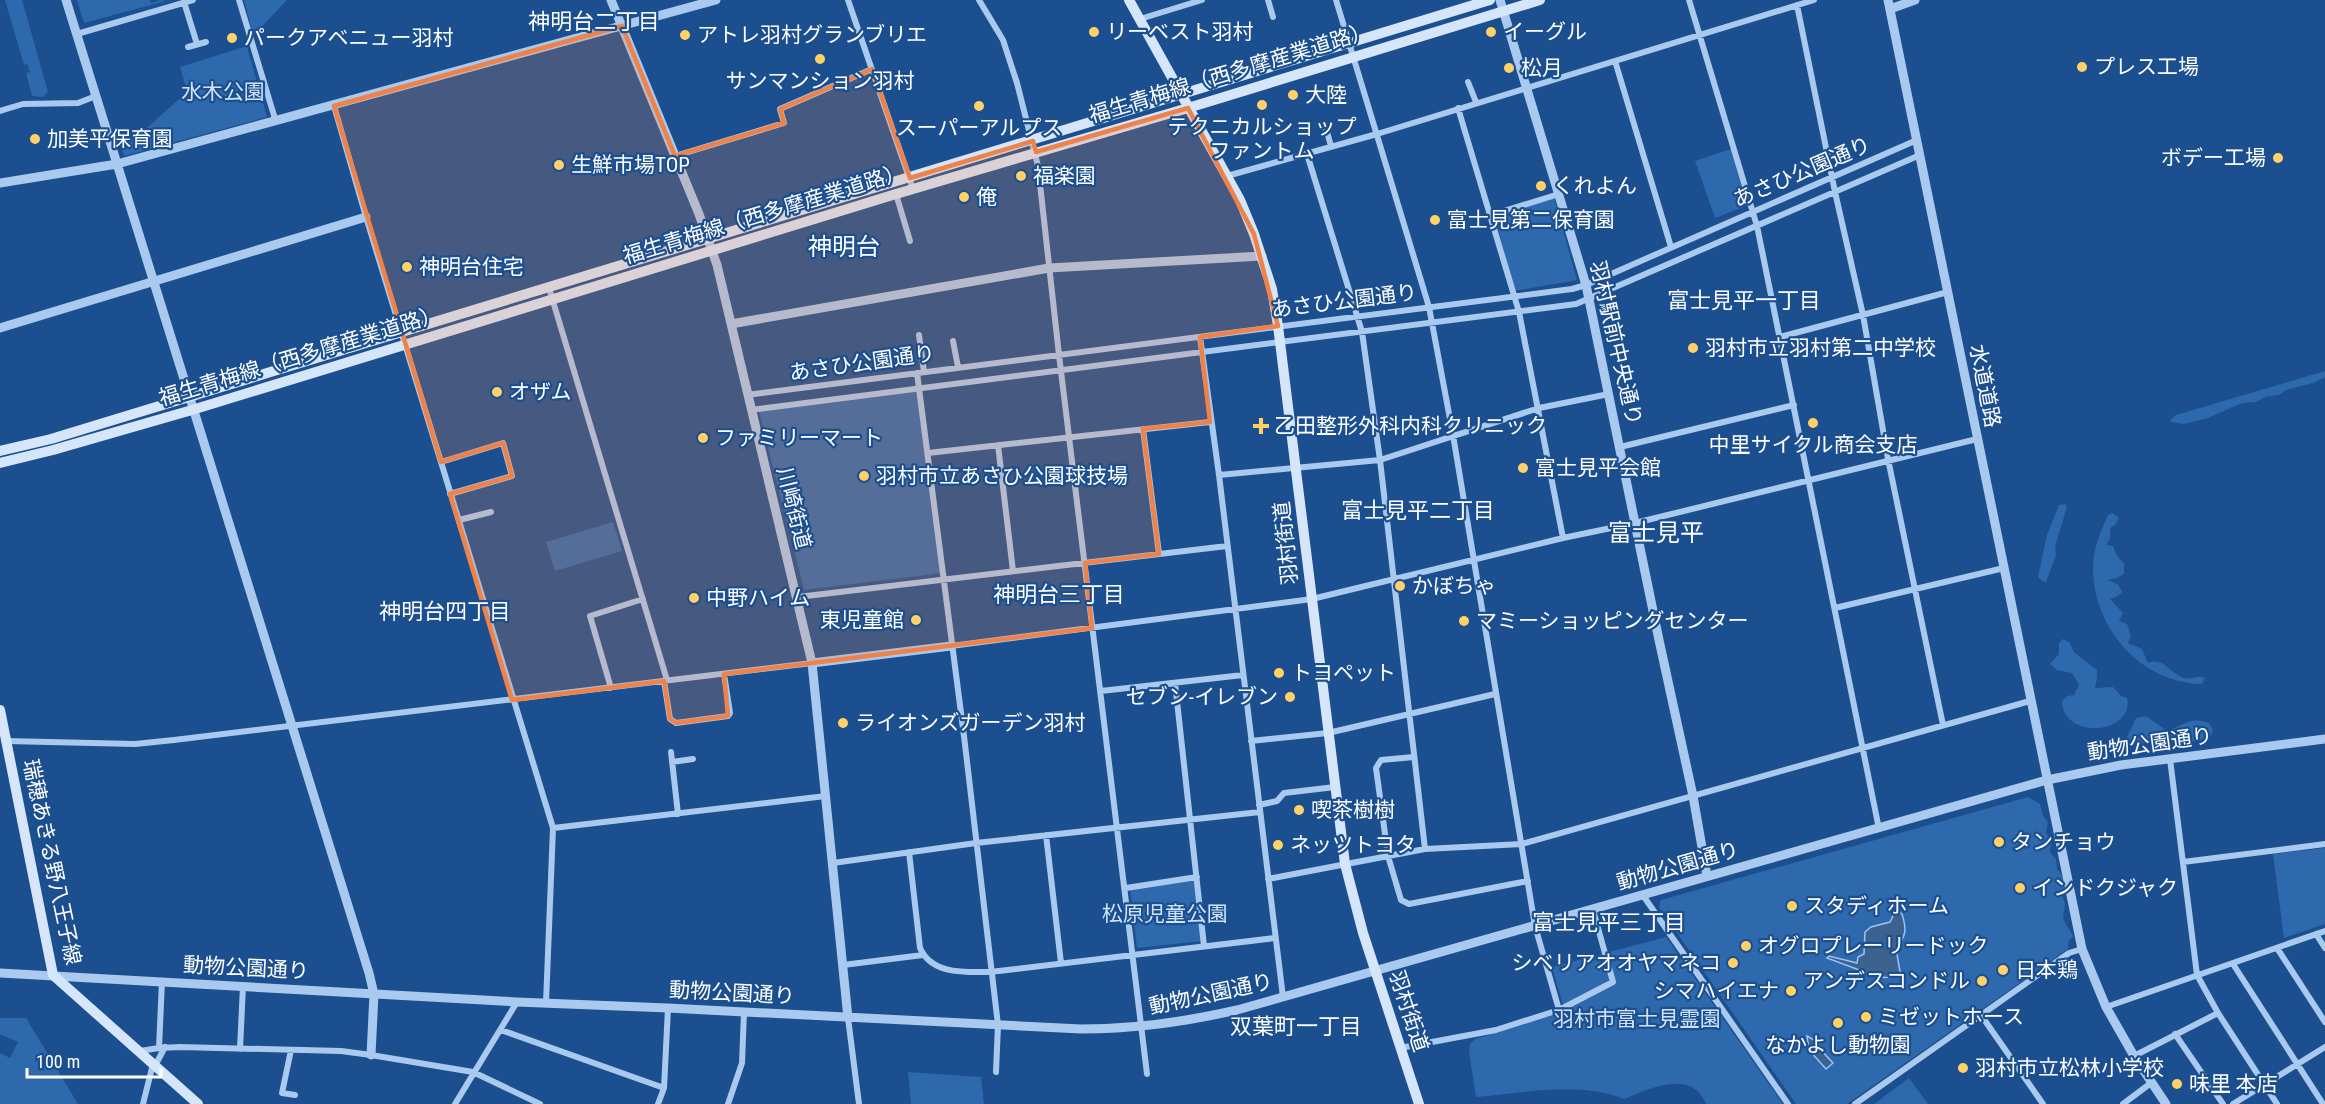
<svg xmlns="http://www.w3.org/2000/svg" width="2325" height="1104" font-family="'Roboto Condensed','Noto Sans JP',sans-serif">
<rect width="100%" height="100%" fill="#1b4f8f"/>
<!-- green -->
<path fill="#2e69ad" d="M5,0H22L48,92L43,97L32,96L26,73L30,72L27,64L24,65Z
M77,0H150L151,3L160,0L166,1L84,23Z
M244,0H287L254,35L247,47L267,117L124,156L119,139L140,134L187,92L180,67L247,46L253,34Z
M1731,149L1748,205L1715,218L1695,161Z
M1554,198L1577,280L1514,291L1495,216Z
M2325,371V377L2313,383L2286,390L2279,395L2268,396L2255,402L2242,403L2208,418L2184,424L2171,422V419L2176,415Z
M917,388L943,573L804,590L759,411Z
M2065,504L2067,507L2055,546L2056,555L2046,582L2042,581L2038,577L2047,535L2059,505Z
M2113,513L2119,518L2115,525L2110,528V538L2106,545L2113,546L2117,556L2124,563V574L2117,578L2107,580L2118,584L2122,592L2118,596L2110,599L2123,613L2119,621L2127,624L2131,636L2128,643L2142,649L2148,663C2162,657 2169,671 2181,677C2190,681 2197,675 2205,678L2202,684C2141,683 2093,628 2093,568C2093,550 2100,532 2108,515Z
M613,522L622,551L555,571L546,542Z
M2063,639L2069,642L2074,652L2097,670V678L2095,688L2113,687L2121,696L2127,698C2135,734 2063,741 2062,701L2067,696L2074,695L2079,685L2072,673L2057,670L2050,664L2059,654V643Z
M2146,716L2167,731C2185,725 2189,716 2209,723L2213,730L2210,738C2194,744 2178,741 2162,742C2150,743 2140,745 2128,743L2127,737L2136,718Z
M2028,797L2040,804L2043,816L2048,822L2046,833L2052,839L2050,852L2056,859L2057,869C2064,876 2065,886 2063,896C2063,899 2065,901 2065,905C2065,910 2062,915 2064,920C2066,926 2071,930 2073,937L2069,940L2068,949L1847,1104H1796L1659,907L1661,900Z
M2325,848V924L2284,938L2273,854Z
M1196,879L1202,941L1137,948L1130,889Z
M1666,937L1783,1104H1706C1692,1068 1649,1089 1624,1099C1579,1081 1523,1093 1476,1097L1469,1052L1470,1044L1475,1039L1565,1012L1552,967Z
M0,1018H26L78,1104H0V1053L10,1058L18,1042L0,1034Z
M908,1072L981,1077L984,1104H911Z
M1909,1078L1928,1104H1874Z"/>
<!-- water -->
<path fill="#3c6290" stroke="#9cc4f0" stroke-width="1.5" d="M1896,910L1902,914C1907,930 1906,936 1896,948L1900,972C1894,978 1887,978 1878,977L1827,958L1829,956L1857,963L1858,957L1864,954L1865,932L1871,927L1890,922Z
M1807,1036L1819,1043L1818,1047L1833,1063L1826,1069L1809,1050Z"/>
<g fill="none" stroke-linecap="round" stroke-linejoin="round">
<!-- minor -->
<path stroke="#a9c9ee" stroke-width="6" d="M239,0L276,122
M848,0L913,189
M979,0L1003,40L1017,83L1038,166L1059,355L1147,1074
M1268,0L1273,17
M1336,0L1429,307L1453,435L1535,926L1559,1010
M1689,0L1757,226L1879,829
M184,2L197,44
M1797,5L1835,192L1863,315L1888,459L1943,725
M1140,19L1202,0
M77,34L193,0
M188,47L206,42
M1615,61L1671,247
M1468,82L1476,102
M334,106L366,217L553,828L546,1003
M1458,108L1519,312L1563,538
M0,111L23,104L78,103L96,96
M1325,125L1331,146
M1307,154L1362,332L1380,460L1425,849
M675,156L784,123L780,109L872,69
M1227,176L1377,134L1814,0
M896,194L910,241
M1491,215L1559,194
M549,288L667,680
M919,335L924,372
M1200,337L1219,475L1283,997
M1780,337L1948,292
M953,341L958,367
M917,373L964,736L998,1025L996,1072
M747,395L1572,289L1586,285L1917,140
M751,410L1576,304L1920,155
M1143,429L1159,554
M998,445L1013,571
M1620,447L1794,405
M928,453L1210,422
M441,462L503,443L512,476L450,494
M1219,475L1380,460L1539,408L1609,394
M459,520L491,512
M798,597L1227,546
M1835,608L2004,568
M951,646L1312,599L1563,538L1635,523L1977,439
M664,681L670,719L676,723L728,716L730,713L724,674
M1175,683L1204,946
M611,688L590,616L643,599
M1101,691L1243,675
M6,741L135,744L174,740L812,663
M1251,741L1328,733L1495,694
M671,752L678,814
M1414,757L1381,760L1376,768L1388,856L1401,900L1409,904L1528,881
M2170,759L2197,975L2218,1013L2277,1104
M672,762L693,759
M1259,805L1277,801L1284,793L1335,787
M553,828L826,796
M1046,835L1061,963
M909,852L920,948C932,975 965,972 990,972L1275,938
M2183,862L2325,844
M833,863L976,843L1260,812
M1268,879L1425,849L1522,844L2030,701
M1126,888L1197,877
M1642,894L1788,1104
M2316,934L2325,948
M2277,948L2325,1022
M2233,964L2323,1104
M843,965L923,955
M2106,1007L2325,931
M1981,1015L2043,1104
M848,1018L859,1104
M501,1030L664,1088
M2175,1034L2223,1104
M159,1048L162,981
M1400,1048L1496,1030L1559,1010L1613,982L1593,910
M240,1049L243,986
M291,1050L282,1093L295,1095
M140,1051L159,1048L180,1047L341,1051L371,1055L473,1072L540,1104
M2134,1056L2218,1013
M156,1064L165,1047
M143,1104L153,1064
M455,1104L517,1002
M658,1104L664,1088L668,1008
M728,1104L742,1063L744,1012
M1855,1104L2069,953L2082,949
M2123,1104L2151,1083
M2233,1104L2325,1047"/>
<!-- tertiary -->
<path stroke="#a9c9ee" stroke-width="9" d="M66,0L369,973L374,994L371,1055
M611,0L699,214L717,265L812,663L848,1018
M1500,0L1586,285L1659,640L1693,796L1707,876
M1888,0L2082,949L2106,1007L2134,1056L2166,1104
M1890,9L1915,0
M0,183L117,164L716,0
M731,324L1049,268L1262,256
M0,328L366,217
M812,663L951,646
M0,973L517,1002L668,1008L1081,1029C1135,1029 1185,1022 1237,1010L2047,780L2121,765L2325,739"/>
<!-- secondary -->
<path stroke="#d6e6fa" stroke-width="10" d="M1129,0L1240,200L1254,234L1272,289L1278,326L1345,864L1363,933L1419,1104
M0,451L51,439L1490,0
M0,463L53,450L192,410L896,194L1188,108L1540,0
M0,710L53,975L198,1104"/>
</g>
<!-- marked area -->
<path fill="#ee8249" fill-opacity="0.2" stroke="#ee8249" stroke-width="4.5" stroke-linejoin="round" d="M622,26L675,156L784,123L780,109L872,69L910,178L1033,141L1036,152L1188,108L1254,234L1278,326L1200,337L1210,422L1143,429L1159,554L1085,563L1092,628L724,674L728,716L676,723L670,719L664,681L512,700L450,494L512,476L503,443L441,462L334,106Z"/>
<!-- markers -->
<g fill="#ffd166" stroke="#1b4f8f" stroke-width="2">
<circle cx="1094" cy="32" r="6"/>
<circle cx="1491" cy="32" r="6"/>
<circle cx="685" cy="35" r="6"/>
<circle cx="232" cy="38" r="6"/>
<circle cx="820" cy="59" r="6"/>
<circle cx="2082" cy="67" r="6"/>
<circle cx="1509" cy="68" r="6"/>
<circle cx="1293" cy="95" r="6"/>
<circle cx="1262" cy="105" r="6"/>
<circle cx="979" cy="106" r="6"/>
<circle cx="35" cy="139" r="6"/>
<circle cx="2278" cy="158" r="6"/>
<circle cx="559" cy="165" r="6"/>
<circle cx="1021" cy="176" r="6"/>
<circle cx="1541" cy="186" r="6"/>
<circle cx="964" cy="197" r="6"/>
<circle cx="1435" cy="220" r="6"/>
<circle cx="407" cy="267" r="6"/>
<circle cx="1693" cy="348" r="6"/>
<circle cx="497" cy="392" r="6"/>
<circle cx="1813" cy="423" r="6"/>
<path d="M1258 417h6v6h6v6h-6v6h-6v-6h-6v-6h6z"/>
<circle cx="703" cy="438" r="6"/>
<circle cx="1523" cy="468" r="6"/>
<circle cx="864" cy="476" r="6"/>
<circle cx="1400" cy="586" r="6"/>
<circle cx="694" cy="598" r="6"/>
<circle cx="916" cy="620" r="6"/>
<circle cx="1464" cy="621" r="6"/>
<circle cx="1279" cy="673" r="6"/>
<circle cx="1290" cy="697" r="6"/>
<circle cx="843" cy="723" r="6"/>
<circle cx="1299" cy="810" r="6"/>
<circle cx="1999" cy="842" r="6"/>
<circle cx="1278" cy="845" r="6"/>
<circle cx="2020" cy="888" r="6"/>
<circle cx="1792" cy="906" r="6"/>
<circle cx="1746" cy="946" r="6"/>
<circle cx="1733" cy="963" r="6"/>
<circle cx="2003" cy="970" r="6"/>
<circle cx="1982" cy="981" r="6"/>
<circle cx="1791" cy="991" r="6"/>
<circle cx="1866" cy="1017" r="6"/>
<circle cx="1838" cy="1023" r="6"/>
<circle cx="1963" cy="1068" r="6"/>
<circle cx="2177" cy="1084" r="6"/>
</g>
<g text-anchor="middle" stroke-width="4.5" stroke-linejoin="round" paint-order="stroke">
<!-- poi labels -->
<g font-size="21" fill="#fff" stroke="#1b4f8f" text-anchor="start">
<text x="1106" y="39">リーベスト羽村</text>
<text x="1503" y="39">イーグル</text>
<text x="697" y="42">アトレ羽村グランブリエ</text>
<text x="244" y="45">パークアベニュー羽村</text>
<text x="2094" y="74">プレス工場</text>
<text x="1521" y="75">松月</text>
<text x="820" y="88" text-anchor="middle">サンマンション羽村</text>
<text x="1305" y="102">大陸</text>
<text x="1262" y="134" text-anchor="middle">テクニカルショップ<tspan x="1262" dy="24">ファントム</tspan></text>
<text x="979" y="135" text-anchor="middle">スーパーアルプス</text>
<text x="47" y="146">加美平保育園</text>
<text x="2266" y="165" text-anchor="end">ボデー工場</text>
<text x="571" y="172">生鮮市場TOP</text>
<text x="1033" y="183">福楽園</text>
<text x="1553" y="193">くれよん</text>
<text x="976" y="204">俺</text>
<text x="1447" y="227">富士見第二保育園</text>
<text x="419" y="274">神明台住宅</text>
<text x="1705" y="355">羽村市立羽村第二中学校</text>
<text x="509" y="399">オザム</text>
<text x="1274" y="433">乙田整形外科内科クリニック</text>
<text x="715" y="445">ファミリーマート</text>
<text x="1813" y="452" text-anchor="middle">中里サイクル商会支店</text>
<text x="1535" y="475">富士見平会館</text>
<text x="876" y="483">羽村市立あさひ公園球技場</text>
<text x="1412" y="593">かぼちゃ</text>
<text x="706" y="605">中野ハイム</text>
<text x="904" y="627" text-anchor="end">東児童館</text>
<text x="1476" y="628">マミーショッピングセンター</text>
<text x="1291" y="680">トヨペット</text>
<text x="1278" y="704" text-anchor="end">セブン-イレブン</text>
<text x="855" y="730">ライオンズガーデン羽村</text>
<text x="1311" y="817">喫茶樹樹</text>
<text x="2011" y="849">タンチョウ</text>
<text x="1290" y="852">ネッツトヨタ</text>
<text x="2032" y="895">インドクジャク</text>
<text x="1804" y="913">スタディホーム</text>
<text x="1758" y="953">オグロプレーリードック</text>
<text x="1721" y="970" text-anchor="end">シベリアオオヤマネコ</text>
<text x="2015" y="977">日本鶏</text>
<text x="1970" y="988" text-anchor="end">アンデスコンドル</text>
<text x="1779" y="998" text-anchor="end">シマハイエナ</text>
<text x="1878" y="1024">ミゼットホース</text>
<text x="1838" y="1052" text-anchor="middle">なかよし動物園</text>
<text x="1975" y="1075">羽村市立松林小学校</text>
<text x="2189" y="1091">味里 本店</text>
</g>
<!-- street labels -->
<g font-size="21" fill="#fff" stroke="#1b4f8f">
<text transform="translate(1230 73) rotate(-17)" y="7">福生青梅線（西多摩産業道路）</text>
<text transform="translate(1802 172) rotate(-23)" y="7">あさひ公園通り</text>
<text transform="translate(764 214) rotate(-17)" y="7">福生青梅線（西多摩産業道路）</text>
<text transform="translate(1344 301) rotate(-7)" y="7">あさひ公園通り</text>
<text transform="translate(1616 343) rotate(77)" y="7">羽村駅前中央通り</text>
<text transform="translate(300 356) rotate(-17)" y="7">福生青梅線（西多摩産業道路）</text>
<text transform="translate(862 363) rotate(-8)" y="7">あさひ公園通り</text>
<text transform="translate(1985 386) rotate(79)" y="7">水道道路</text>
<text transform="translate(794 508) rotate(76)" y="7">川崎街道</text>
<text transform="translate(1286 543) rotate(-96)" y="7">羽村街道</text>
<text transform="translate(2150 744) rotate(-8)" y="7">動物公園通り</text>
<text transform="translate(52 862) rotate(78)" y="7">瑞穂あきる野八王子線</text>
<text transform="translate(1678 866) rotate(-16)" y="7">動物公園通り</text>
<text transform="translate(246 968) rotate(3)" y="7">動物公園通り</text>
<text transform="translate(732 993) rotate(3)" y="7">動物公園通り</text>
<text transform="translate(1211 994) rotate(-12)" y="7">動物公園通り</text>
<text transform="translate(1409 1011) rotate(72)" y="7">羽村街道</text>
</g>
<!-- park labels -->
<g font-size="21" fill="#cfe3fa" stroke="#1b4f8f">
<text x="223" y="99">水木公園</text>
<text x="1165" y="921">松原児童公園</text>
<text x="1637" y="1026">羽村市富士見霊園</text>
</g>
<!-- neighbourhood labels -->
<g font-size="22" fill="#fff" stroke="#1b4f8f">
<text x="594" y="29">神明台二丁目</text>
<text x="1744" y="308">富士見平一丁目</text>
<text x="1418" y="518">富士見平二丁目</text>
<text x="1059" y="602">神明台三丁目</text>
<text x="445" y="619">神明台四丁目</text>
<text x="1609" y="930">富士見平三丁目</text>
<text x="1296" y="1034">双葉町一丁目</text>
</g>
<!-- quarter labels -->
<g font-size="24" fill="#fff" stroke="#1b4f8f">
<text x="844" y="255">神明台</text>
<text x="1656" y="541">富士見平</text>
</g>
</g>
<!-- scale -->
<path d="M27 1068v9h134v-9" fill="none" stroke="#ffffff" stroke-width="3"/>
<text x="36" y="1068" font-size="18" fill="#ffffff" stroke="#1b4f8f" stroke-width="4.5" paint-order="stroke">100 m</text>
</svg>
